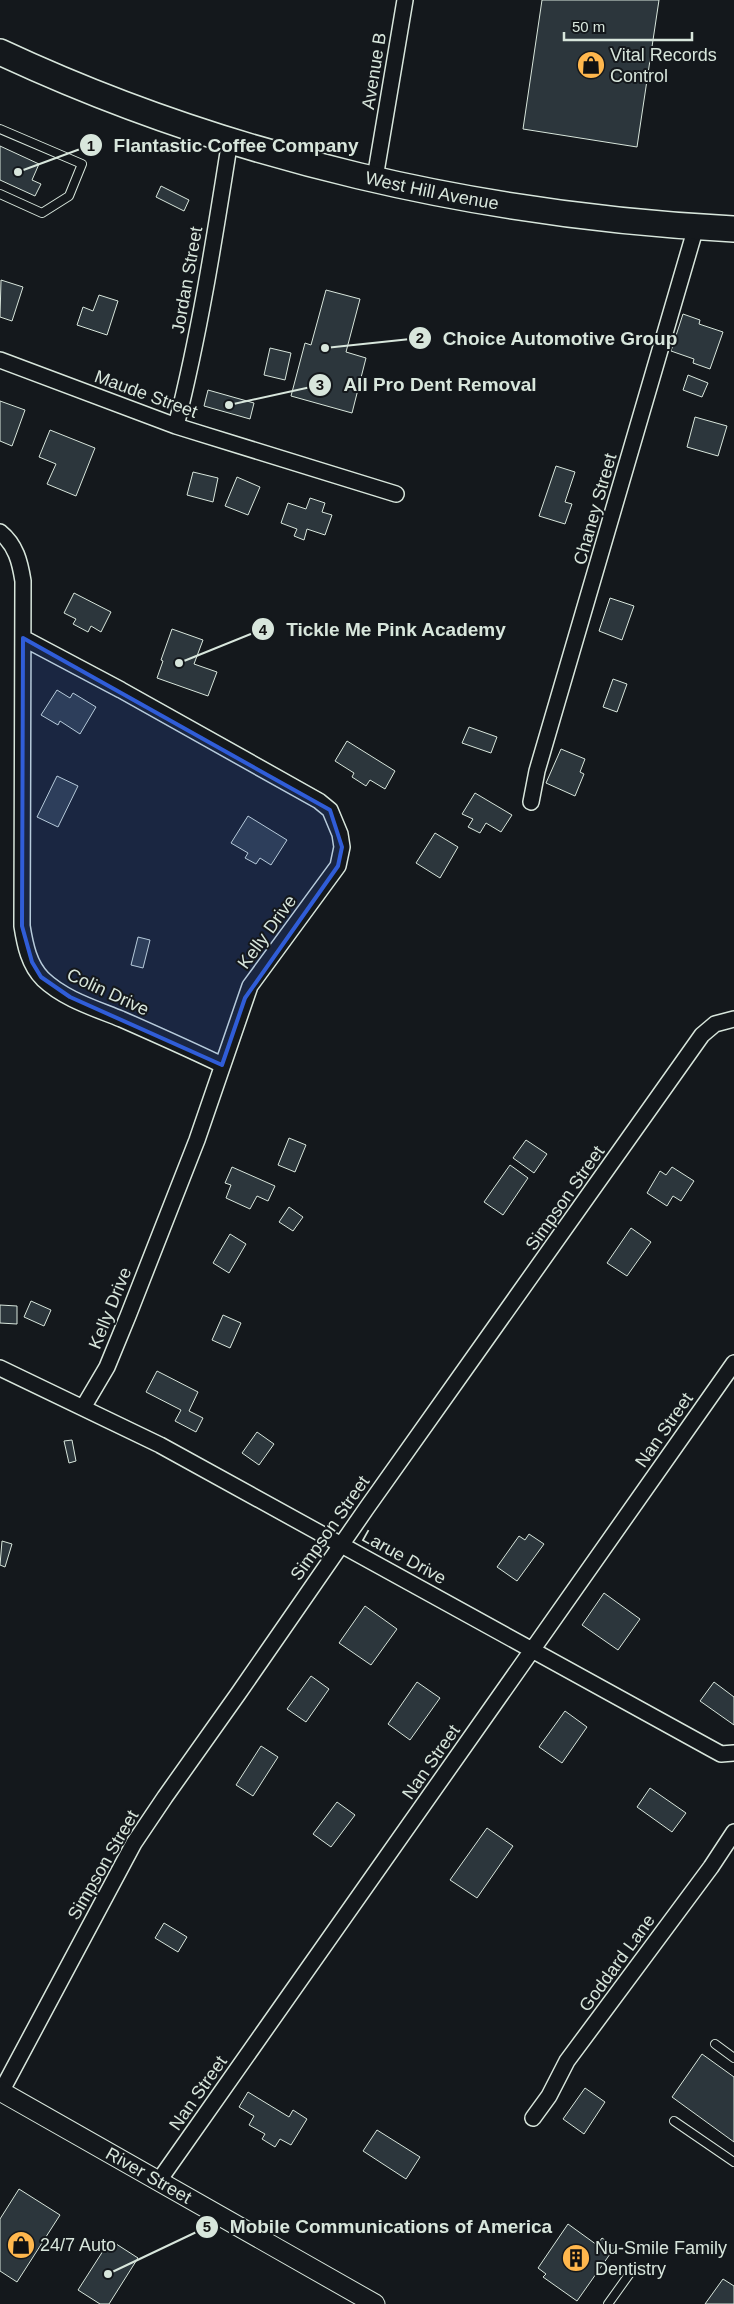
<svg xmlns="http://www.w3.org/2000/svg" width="734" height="2304" font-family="Arial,sans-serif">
<rect width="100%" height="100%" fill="#14181c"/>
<!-- building -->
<path fill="#2c363c" stroke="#d8e6dc" d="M542,0H659L637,147L523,129Z
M0,146L39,164L32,180L41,184L35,196L0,180Z
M161,186L189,200L184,211L156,197Z
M1,280L23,287L12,321L0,317Z
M326,290L360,299L346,352L366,358L352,413L291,396L305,343L311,345Z
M99,295L118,301L107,335L77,325L83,307L93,311Z
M683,314L700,320L699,324L723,332L710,369L693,363L694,359L671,351Z
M270,348L291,353L285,380L264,375Z
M688,375L708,383L702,397L683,390Z
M208,390L254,403L250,419L204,406Z
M0,401L25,410L12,446L0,441Z
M695,417L727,426L718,456L687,447Z
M50,430L95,448L76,496L47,484L56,464L39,457Z
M556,466L575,472L565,502L572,504L565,524L539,516Z
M193,472L218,478L213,502L187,495Z
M237,477L260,487L248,515L225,506Z
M310,498L325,503L322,512L332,515L325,535L307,529L304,540L294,536L297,529L281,523L288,503L306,509Z
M74,593L111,612L101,632L91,626L88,632L73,624L76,619L64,613Z
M610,598L634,606L622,640L599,631Z
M172,629L203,640L194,664L217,672L208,696L157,678L163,661L161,660Z
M613,679L627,684L617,712L603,707Z
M57,690L70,698L73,693L96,707L80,734L60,721L58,725L41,715Z
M469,727L497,737L491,753L462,743Z
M347,741L395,771L385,789L370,780L366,786L352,777L354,773L335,761Z
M561,749L585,759L580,772L584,774L575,796L546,783Z
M57,776L78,786L58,827L37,817Z
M475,793L512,815L501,832L486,823L480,833L468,827L473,819L462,814Z
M248,816L287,840L271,865L260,858L256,864L245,858L248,853L231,843Z
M435,833L458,847L440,878L416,863Z
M138,937L150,940L143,968L131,965Z
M289,1138L306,1145L295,1172L278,1165Z
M526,1140L547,1154L534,1173L513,1158Z
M510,1165L528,1178L503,1215L484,1202Z
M232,1167L275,1186L268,1201L257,1196L250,1209L226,1198L231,1185L225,1183Z
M672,1167L694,1181L681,1201L673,1196L667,1206L647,1193L660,1171L666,1175Z
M289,1207L303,1217L293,1231L279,1222Z
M631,1228L651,1242L627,1276L607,1263Z
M230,1234L246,1244L229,1273L213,1263Z
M31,1301L51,1310L44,1326L24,1317Z
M0,1305L17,1306V1324L0,1323Z
M223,1315L241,1323L230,1348L212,1340Z
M157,1371L198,1392L189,1411L203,1418L196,1432L175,1421L181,1410L146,1392Z
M257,1432L274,1444L259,1465L242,1453Z
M72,1440L76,1461L69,1463L64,1441Z
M529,1534L544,1544L517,1581L497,1567L519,1536L525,1540Z
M2,1541L12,1544L5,1567L0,1565Z
M604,1593L640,1619L618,1650L582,1625Z
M365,1606L397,1629L371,1665L339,1643Z
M311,1676L329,1689L306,1722L287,1709Z
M417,1682L440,1698L410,1740L388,1724Z
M714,1682L734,1697V1725L700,1701Z
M565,1711L587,1727L562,1763L539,1747Z
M261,1746L278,1757L253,1796L236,1785Z
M650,1788L686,1813L672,1832L637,1807Z
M337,1802L355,1815L331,1847L313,1834Z
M487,1828L513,1846L477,1898L450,1880Z
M164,1923L187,1937L178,1952L155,1938Z
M702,2054L734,2077V2142L672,2097Z
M585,2088L605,2102L584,2134L563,2119Z
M248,2092L289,2117L293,2110L307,2119L291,2145L280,2139L275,2147L262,2139L265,2134L249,2125L254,2116L239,2107Z
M377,2130L420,2157L406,2179L363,2151Z
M19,2189L60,2215L17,2282L0,2271V2219Z
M568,2224L597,2245L602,2238L615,2247L577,2301L543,2277L546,2274L538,2268Z
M110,2240L138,2258L109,2304H100L78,2290Z
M723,2279L734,2286V2304H705Z"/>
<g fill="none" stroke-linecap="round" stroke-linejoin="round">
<defs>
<path id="service" d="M0,129L82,164L69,196L42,213L0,194
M715,2044L734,2058
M674,2121L734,2162
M608,2304L633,2269"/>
<path id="minor" d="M375,178L405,0
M0,360L176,426L396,494
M176,426C200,332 215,235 230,140
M0,532C16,545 20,562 23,581L22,926C25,945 29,965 43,979C64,999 94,1008 121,1019C155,1034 189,1049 222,1065
M23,638L121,690L319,801L330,810L340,834L342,847L338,866L250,986L197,1140L128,1316L107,1367L84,1406
M531,802L537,771L696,227
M0,1368L160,1445L710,1748L721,1754L734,1753
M1,2092L134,1843L165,1797L238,1694L366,1509L702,1035L715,1024L734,1019
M533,2118L549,2096L567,2061L711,1867L734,1832
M158,2182L734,1363"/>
<g id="tertiary">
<path id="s1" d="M0,2091L375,2304"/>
</g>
<g id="trunk">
<path id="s2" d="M0,52C229,159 482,216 734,229"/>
</g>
</defs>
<!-- service casing -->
<use href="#service" stroke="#d8e6dc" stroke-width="10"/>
<!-- minor casing -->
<use href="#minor" stroke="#d8e6dc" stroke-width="18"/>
<!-- tertiary casing -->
<use href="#tertiary" stroke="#d8e6dc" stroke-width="21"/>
<!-- trunk casing -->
<use href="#trunk" stroke="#d8e6dc" stroke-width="28"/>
<!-- service -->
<use href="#service" stroke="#14181c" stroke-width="8"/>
<!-- minor -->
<use href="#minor" stroke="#14181c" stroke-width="15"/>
<!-- tertiary -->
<use href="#tertiary" stroke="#14181c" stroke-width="19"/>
<!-- trunk -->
<use href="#trunk" stroke="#14181c" stroke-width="25"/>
</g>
<!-- marked area -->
<path fill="#305dd8" fill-opacity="0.2" stroke="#305dd8" stroke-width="4" stroke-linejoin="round" d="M23,638L330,810L342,847L338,866L245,998L222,1065L70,997L41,977L32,962L22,926Z"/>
<!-- icons -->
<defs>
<symbol id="shop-disc" viewBox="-11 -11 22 22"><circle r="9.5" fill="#ffb74d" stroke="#14181c"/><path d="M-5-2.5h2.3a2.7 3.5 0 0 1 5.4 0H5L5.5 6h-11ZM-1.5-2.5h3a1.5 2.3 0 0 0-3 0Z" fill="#111"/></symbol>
<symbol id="building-disc" viewBox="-11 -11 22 22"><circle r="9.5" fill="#ffb74d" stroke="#14181c"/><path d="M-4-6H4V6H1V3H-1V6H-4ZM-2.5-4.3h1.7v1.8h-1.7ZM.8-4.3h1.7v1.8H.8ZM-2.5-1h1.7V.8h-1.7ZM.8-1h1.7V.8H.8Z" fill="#111"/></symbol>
</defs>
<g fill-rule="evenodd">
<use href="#shop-disc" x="575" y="49" width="32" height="32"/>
<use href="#shop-disc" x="5" y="2229" width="32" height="32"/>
<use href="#building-disc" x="560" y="2242" width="32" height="32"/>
</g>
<g text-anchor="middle" stroke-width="4" stroke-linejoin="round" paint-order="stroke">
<!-- poi labels -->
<g font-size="18" fill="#d8e6dc" stroke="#14181c" text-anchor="start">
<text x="610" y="61">Vital Records<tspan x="610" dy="21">Control</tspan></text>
<text x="40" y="2251">24/7 Auto</text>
<text x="595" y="2254">Nu-Smile Family<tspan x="595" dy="21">Dentistry</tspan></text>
</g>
<!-- street labels -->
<g font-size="18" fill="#d8e6dc" stroke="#14181c">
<text transform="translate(374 71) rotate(-81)" y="6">Avenue B</text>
<text dy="6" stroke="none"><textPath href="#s2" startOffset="455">West Hill Avenue</textPath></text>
<text transform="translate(187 280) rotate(-80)" y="6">Jordan Street</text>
<text transform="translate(146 394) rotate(20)" y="6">Maude Street</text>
<text transform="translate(595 509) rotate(-74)" y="6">Chaney Street</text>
<text transform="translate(267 932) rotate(-54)" y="6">Kelly Drive</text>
<text transform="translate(108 992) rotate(25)" y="6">Colin Drive</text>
<text transform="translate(565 1198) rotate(-55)" y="6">Simpson Street</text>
<text transform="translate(110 1308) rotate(-68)" y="6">Kelly Drive</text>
<text transform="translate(664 1430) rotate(-55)" y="6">Nan Street</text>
<text transform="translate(330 1528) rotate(-55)" y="6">Simpson Street</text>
<text transform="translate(404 1557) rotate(29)" y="6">Larue Drive</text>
<text transform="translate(431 1762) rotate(-55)" y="6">Nan Street</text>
<text transform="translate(103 1865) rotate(-60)" y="6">Simpson Street</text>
<text transform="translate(617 1963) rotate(-54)" y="6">Goddard Lane</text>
<text transform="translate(198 2093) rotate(-55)" y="6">Nan Street</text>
<text dy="6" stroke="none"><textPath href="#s1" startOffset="171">River Street</textPath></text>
</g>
</g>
<!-- callouts -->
<path fill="none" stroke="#d8e6dc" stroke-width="2" d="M18 172L91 145M325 348L420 338M229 405L320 385M179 663L263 629M108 2274L207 2227"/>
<g fill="#d8e6dc" stroke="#14181c" stroke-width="2">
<circle cx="18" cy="172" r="5"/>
<circle cx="325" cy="348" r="5"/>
<circle cx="229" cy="405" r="5"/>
<circle cx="179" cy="663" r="5"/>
<circle cx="108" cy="2274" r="5"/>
<circle cx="91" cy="145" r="12"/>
<circle cx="420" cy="338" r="12"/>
<circle cx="320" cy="385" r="12"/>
<circle cx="263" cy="629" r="12"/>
<circle cx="207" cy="2227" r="12"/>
</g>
<g font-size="15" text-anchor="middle" font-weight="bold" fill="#111">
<text x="91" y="151">1</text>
<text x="420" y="343">2</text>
<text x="320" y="390">3</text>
<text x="263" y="635">4</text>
<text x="207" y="2232">5</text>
</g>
<g font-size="19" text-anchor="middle" font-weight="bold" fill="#d8e6dc" stroke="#14181c" stroke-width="4" stroke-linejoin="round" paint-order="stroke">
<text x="236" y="152">Flantastic Coffee Company</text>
<text x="560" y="345">Choice Automotive Group</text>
<text x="440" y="391">All Pro Dent Removal</text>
<text x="396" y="636">Tickle Me Pink Academy</text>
<text x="391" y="2233">Mobile Communications of America</text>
</g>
<!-- scale -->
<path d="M564 32v8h128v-8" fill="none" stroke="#d8e6dc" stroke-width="2.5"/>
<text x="572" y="32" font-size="15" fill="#d8e6dc" stroke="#14181c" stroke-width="4" paint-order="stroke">50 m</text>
</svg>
